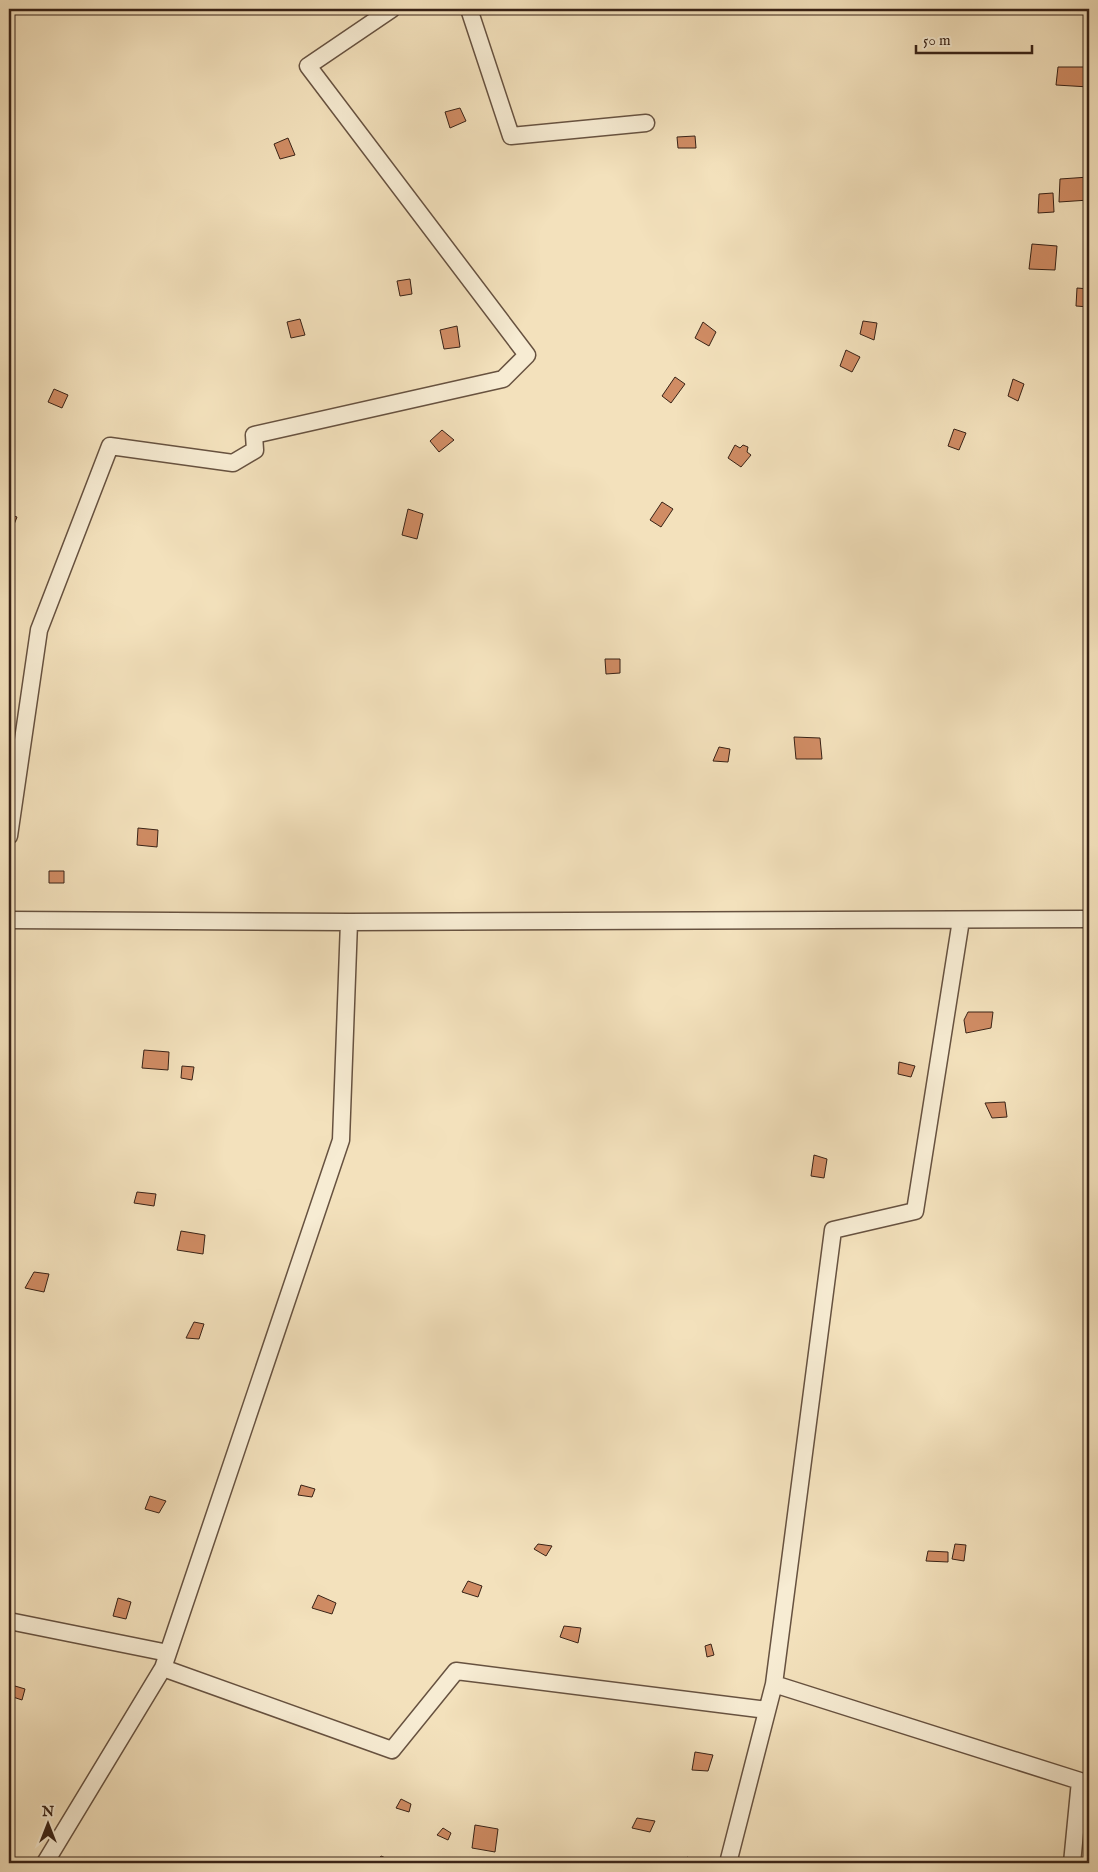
<svg xmlns="http://www.w3.org/2000/svg" width="1098" height="1872" font-family="'IM FELL English',serif">
<rect width="100%" height="100%" fill="#f3e1bc"/>
<filter id="stains"><feTurbulence type="fractalNoise" baseFrequency=".004" numOctaves="4"/><feColorMatrix values="0 0 0 0 .2 0 0 0 0 .09 0 0 0 0 .02 0 0 0 .5 -.17"/></filter>
<radialGradient id="worn" r=".72"><stop offset=".6" stop-color="#630" stop-opacity="0"/><stop offset="1" stop-color="#630" stop-opacity=".3"/></radialGradient>
<!-- building -->
<path fill="#d08c64" stroke="#382216" d="M1058,67H1089V87L1056,85Z
M460,108L466,121L450,128L445,112Z
M695,136L696,148H678L677,137Z
M288,138L295,155L280,159L274,144Z
M1089,177V200L1059,202L1060,179Z
M1053,193L1054,212L1038,213L1039,194Z
M1032,244L1057,246L1055,270L1029,269Z
M410,279L412,294L400,296L397,281Z
M1077,288L1089,289V307L1076,306Z
M300,319L305,335L291,338L287,322Z
M863,321L877,323L874,340L860,334Z
M703,322L716,332L709,346L695,338Z
M457,326L460,347L444,349L440,330Z
M846,350L860,357L852,372L840,366Z
M675,377L685,384L671,403L662,396Z
M1013,379L1024,384L1018,401L1008,396Z
M54,389L68,395L62,408L48,402Z
M954,429L966,433L959,450L948,446Z
M442,430L454,440L439,452L430,441Z
M735,445L740,448L743,445L748,447L747,452L751,455L741,467L728,458Z
M662,502L673,509L661,527L650,520Z
M408,509L423,514L417,539L402,535Z
M9,514L17,517L11,532L9,531Z
M605,659H620V673L606,674Z
M794,737L820,738L822,759H796Z
M719,747L730,749L728,762L713,761Z
M138,828L158,830L157,847L137,845Z
M49,871H64V883H49Z
M968,1012H993L991,1028L966,1033L964,1020Z
M144,1050L169,1052L168,1070L142,1068Z
M899,1062L915,1066L911,1077L898,1074Z
M182,1066L194,1067L192,1080L181,1078Z
M1005,1102L1007,1117L992,1118L985,1103Z
M814,1155L827,1159L824,1178L811,1176Z
M137,1192L156,1194L154,1206L134,1203Z
M181,1231L205,1235L203,1254L177,1250Z
M34,1272L49,1274L44,1292L25,1288Z
M194,1322L204,1324L199,1339L186,1338Z
M301,1485L315,1489L312,1497L298,1495Z
M150,1496L166,1501L159,1513L145,1509Z
M538,1544L552,1546L546,1556L534,1549Z
M955,1544L966,1545L964,1561L952,1559Z
M928,1551L948,1552V1562L926,1561Z
M468,1581L482,1586L478,1597L462,1592Z
M318,1595L336,1603L332,1614L312,1608Z
M118,1598L131,1602L126,1619L113,1616Z
M564,1626L581,1628L578,1643L560,1637Z
M711,1644L714,1655L707,1657L705,1646Z
M15,1686L25,1689L22,1700L10,1696Z
M695,1752L713,1755L708,1771L692,1770Z
M401,1799L411,1804L409,1812L396,1808Z
M637,1818L655,1821L650,1832L632,1828Z
M475,1825L498,1829L495,1852L472,1848Z
M443,1828L451,1833L448,1840L437,1835Z
M381,1856L395,1862L394,1863H376Z
M687,1857L699,1863H684Z"/>
<g fill="none" stroke-linecap="round" stroke-linejoin="round">
<defs>
<path id="street" d="M469,9L511,136L646,123
M9,836L39,630L110,446L233,463L255,450L254,435L503,379L527,355L308,66L392,9
M9,920L349,922L1089,919
M9,1621L168,1653
M163,1668L392,1750L456,1671L767,1710
M774,1684L833,1230L915,1211L961,920
M45,1863L163,1668L341,1140L349,922
M728,1863L774,1684L1080,1781
M1072,1863L1080,1781L1089,1784"/>
</defs>
<!-- street casing -->
<use href="#street" stroke="#675240" stroke-width="19"/>
<!-- street -->
<use href="#street" stroke="#f7ecd3" stroke-width="16"/>
</g>
<!-- margin -->
<rect width="1098" height="1872" fill="none" stroke="#f3e1bc" stroke-width="30"/>
<rect x="10" y="10" width="1078" height="1852" fill="none" stroke="#382216" stroke-width="2.5"/>
<rect x="15" y="15" width="1068" height="1842" fill="none" stroke="#382216"/>
<!-- north arrow -->
<g transform="translate(48 1824)" stroke="#f7ecd3" stroke-width="4" paint-order="stroke">
<path d="M0-4L9 19L0 12L-9 19Z" fill="#382216"/>
<text y="-8" font-size="14" font-weight="bold" text-anchor="middle" fill="#382216">N</text>
</g>
<!-- scale -->
<path d="M916 45v8h116v-8" fill="none" stroke="#382216" stroke-width="2.5"/>
<text x="923" y="45" font-size="15" fill="#382216" stroke="#f7ecd3" stroke-width="4" paint-order="stroke">50 m</text>
<rect width="100%" height="100%" filter="url(#stains)"/>
<rect width="100%" height="100%" fill="url(#worn)"/>
</svg>
